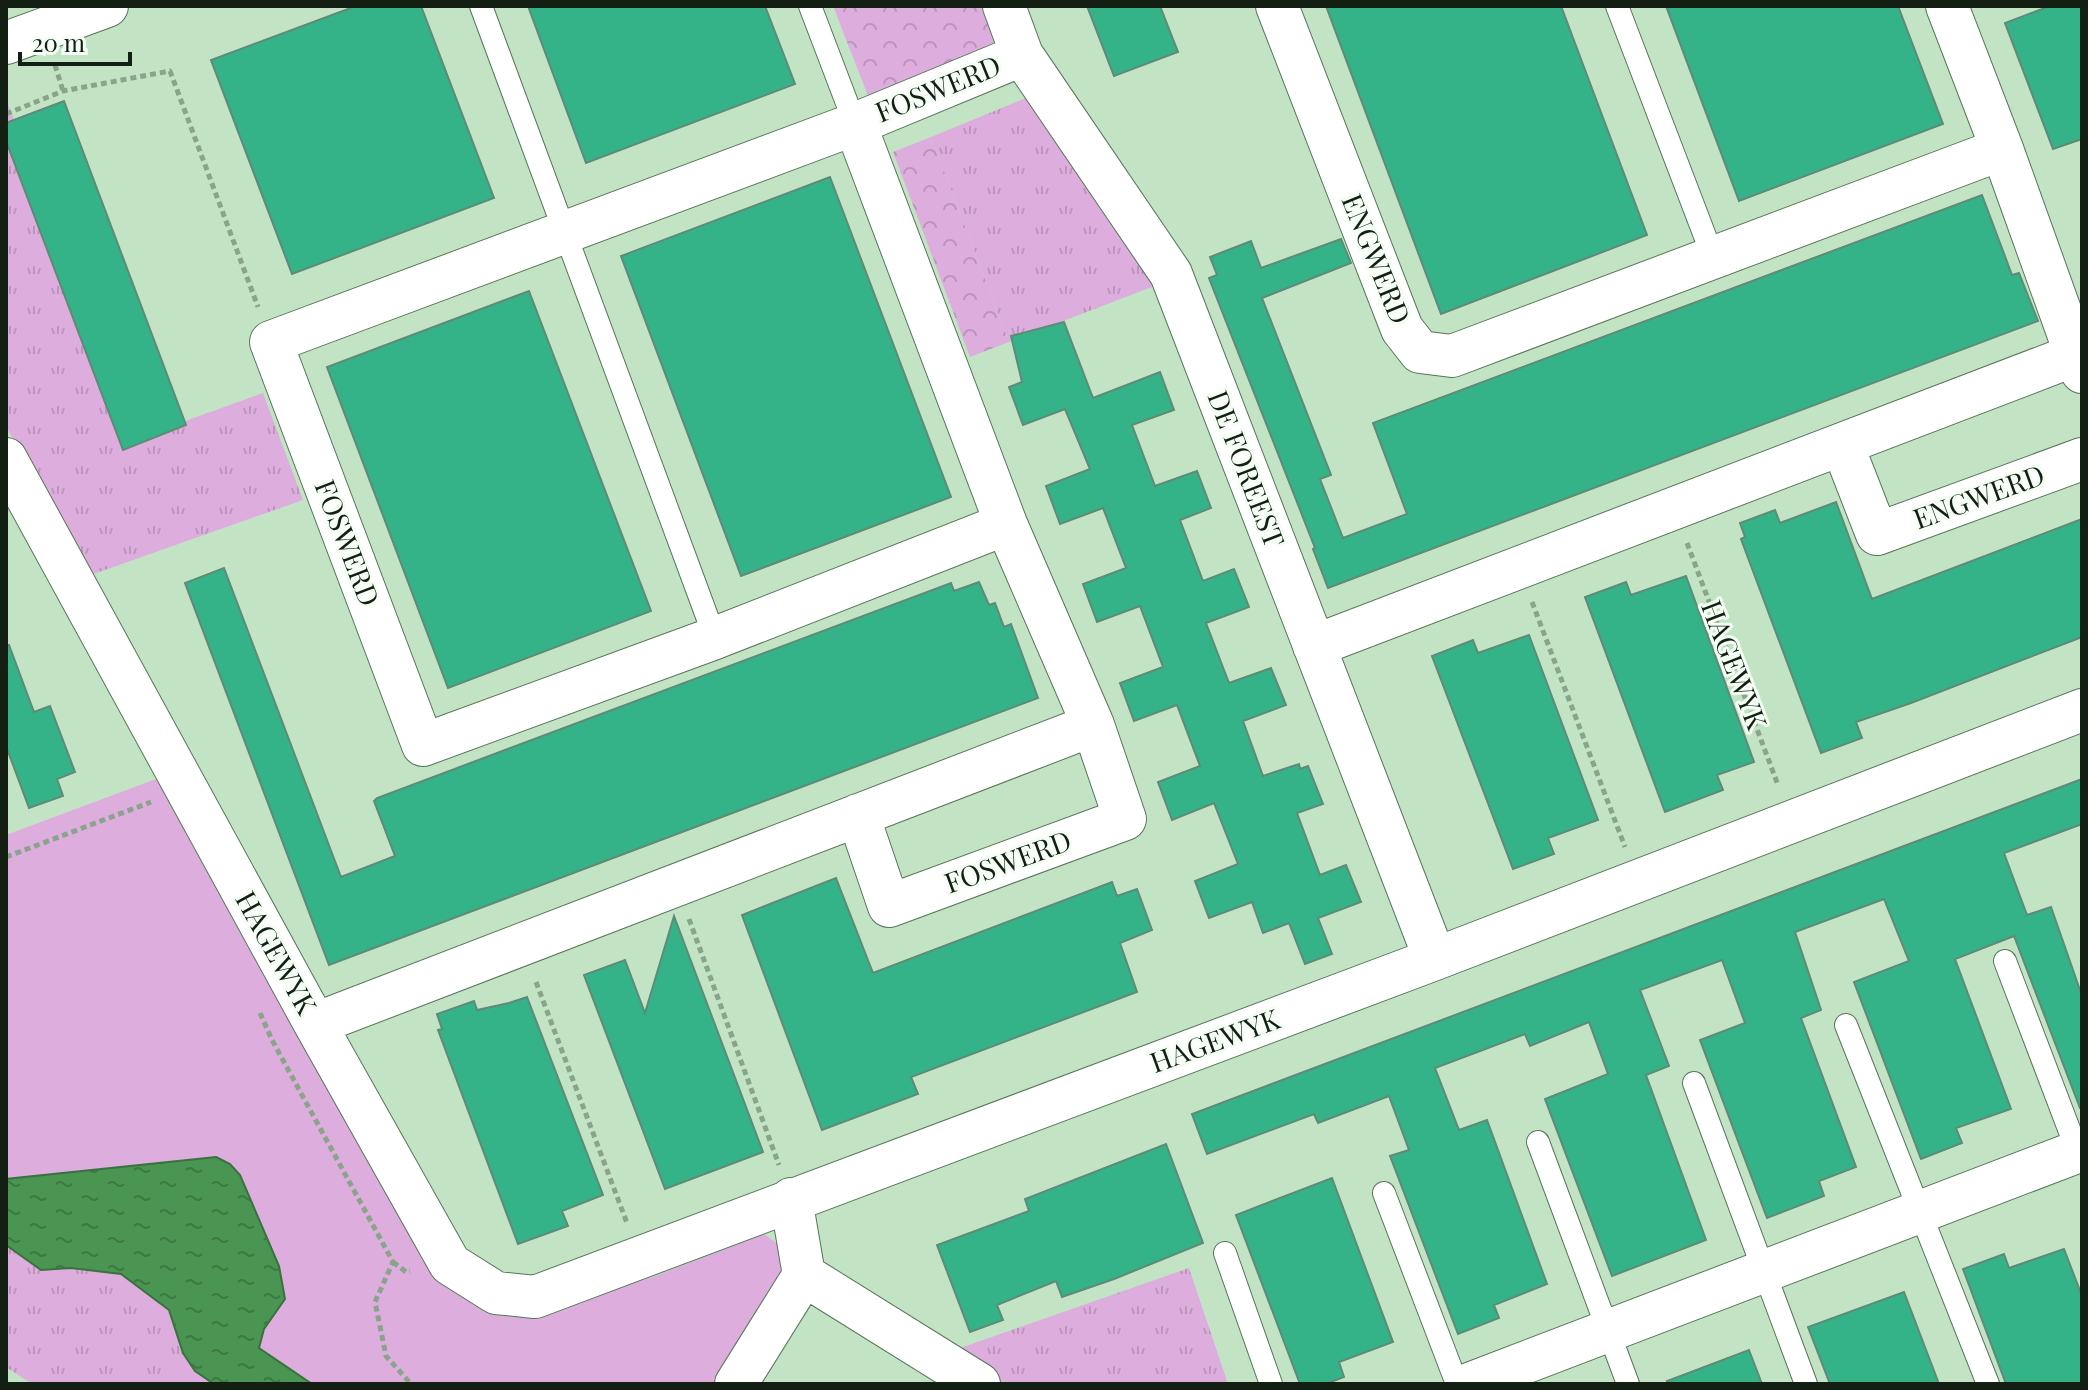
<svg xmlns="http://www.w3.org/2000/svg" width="2088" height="1390" font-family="'Playfair Display',serif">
<defs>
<pattern id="grass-tufts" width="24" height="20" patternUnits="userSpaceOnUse" patternTransform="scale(2)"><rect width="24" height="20" fill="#dcaddd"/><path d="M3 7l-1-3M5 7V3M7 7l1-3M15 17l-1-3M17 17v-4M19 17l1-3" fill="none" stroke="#bc94bd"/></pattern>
<pattern id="forest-crowns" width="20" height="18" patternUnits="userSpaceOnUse" patternTransform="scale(2)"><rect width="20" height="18" fill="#dcaddd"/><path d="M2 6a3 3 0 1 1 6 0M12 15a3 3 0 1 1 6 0" fill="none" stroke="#bc94bd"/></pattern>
<pattern id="water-ripples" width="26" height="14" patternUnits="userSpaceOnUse" patternTransform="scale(2)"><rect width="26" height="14" fill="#499551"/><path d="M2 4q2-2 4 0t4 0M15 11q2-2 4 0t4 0" fill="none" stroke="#3c7942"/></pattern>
</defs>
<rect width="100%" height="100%" fill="#c3e4c4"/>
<!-- grass -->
<path fill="url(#grass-tufts)" d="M1033,95L1162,283L1009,342L931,137Z
M6,100L144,436L263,393L303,500L88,576L6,426Z
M6,1245L41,1270L71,1268L121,1273L169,1310L183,1353L195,1371L214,1384H32L6,1367Z
M1189,1268L1228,1384H962L926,1360Z"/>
<!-- forest -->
<path fill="url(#forest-crowns)" d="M833,6H989L1003,48L870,101Z
M931,137L1009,342L970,357L893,152Z"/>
<!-- park -->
<path fill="#dcaddd" d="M172,773L451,1277L567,1304L653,1277L764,1234L786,1250L789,1259L717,1384H312L259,1348L264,1329L285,1299L279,1266L215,1157L6,1179V835Z"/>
<!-- water -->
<path fill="url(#water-ripples)" stroke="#39723e" stroke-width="2" d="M216,1157L230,1164L240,1175L279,1266L285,1299L264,1329L259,1348L312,1384H214L195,1371L183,1353L169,1310L121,1274L71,1268L41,1270L6,1245V1179Z"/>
<!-- building -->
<path fill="#35b388" stroke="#5f8a78" stroke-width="2" d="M356,6H421L494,198L292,274L211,60Z
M528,6H765L795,84L586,163Z
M1087,6H1160L1178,52L1114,76Z
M1326,6H1561L1647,235L1441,314Z
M1666,6H1898L1943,124L1739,201Z
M2050,6H2082V139L2053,149L2005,23Z
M64,101L186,425L123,450L6,141V123Z
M830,177L951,497L741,576L621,256Z
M1982,195L2012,275L2019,273L2038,321L1328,588L1313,549L1315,548L1209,278L1217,275L1210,257L1251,241L1261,268L1341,239L1351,263L1262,298L1331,475L1320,479L1343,538L1407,514L1373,423Z
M529,291L651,611L448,688L327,367Z
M1064,322L1093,398L1160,372L1174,410L1132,425L1155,486L1197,471L1211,508L1180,520L1203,581L1234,569L1249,607L1206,623L1229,683L1271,668L1286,705L1243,721L1263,776L1299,764L1300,769L1308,766L1323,804L1297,813L1320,875L1346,865L1361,902L1318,918L1332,954L1305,964L1289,923L1263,933L1252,902L1209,918L1195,881L1238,864L1214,803L1172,820L1158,782L1200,766L1177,705L1134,721L1120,683L1163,667L1140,606L1097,622L1083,584L1126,568L1103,508L1060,524L1046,486L1090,469L1065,409L1023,425L1009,387L1022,382L1011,336Z
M1836,502L1872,599L2082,519V637L1911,703L1856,722L1862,738L1821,753L1741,539L1745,537L1740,523L1775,510L1780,523Z
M224,568L341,877L395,856L374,801L377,798L951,583L954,591L979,582L989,605L995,603L1004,627L1011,624L1038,698L329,965L185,583Z
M1686,576L1754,762L1717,775L1723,790L1665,812L1585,597L1626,582L1631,595Z
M1529,635L1598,820L1548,838L1554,854L1513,869L1432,656L1473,640L1478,653Z
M6,645H9L34,712L50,706L75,772L57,779L63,796L29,808L6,746Z
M2082,779V824L2004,853L2027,915L2051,907L2082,996V1108H2080L2014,936L1955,959L2011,1109L1956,1128L1962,1143L1921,1159L1854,982L1909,961L1884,899L1795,932L1821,1010L1801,1018L1856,1167L1819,1181L1824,1196L1767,1218L1700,1040L1745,1023L1722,960L1640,990L1669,1066L1646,1075L1706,1240L1612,1276L1545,1099L1608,1074L1589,1022L1530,1046L1525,1034L1435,1068L1459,1130L1487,1120L1547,1284L1494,1305L1499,1318L1458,1334L1390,1156L1409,1150L1389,1096L1318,1123L1314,1114L1207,1154L1192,1114Z
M836,878L873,973L1112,882L1117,896L1137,889L1152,930L1120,943L1137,992L911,1077L918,1094L822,1130L742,915Z
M674,916L763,1152L665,1189L584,975L625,960L645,1013Z
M527,997L603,1195L562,1211L568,1226L518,1244L438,1030L442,1029L437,1014L474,1001L477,1010L509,1003Z
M1166,1144L1203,1243L1114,1279L1062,1297L1056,1281L997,1305L1003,1320L970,1332L937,1245L1029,1211L1025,1199Z
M1332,1178L1393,1342L1339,1362L1344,1377L1326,1384H1300L1236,1215Z
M2064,1249L2082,1296V1384H2006L1963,1269L2004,1254L2009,1268Z
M1904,1292L1939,1384H1830L1808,1327Z
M1749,1350L1762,1384H1668L1667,1381Z"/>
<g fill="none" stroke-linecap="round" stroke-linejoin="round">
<defs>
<path id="service" d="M481,6L715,638
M810,6L855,124
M1617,6L1713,257
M2005,961L2080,1158
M1846,1025L1988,1384
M1694,1083L1806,1384
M1538,1142L1628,1384
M1384,1193L1457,1384
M1225,1253L1271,1384"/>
<path id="minor" d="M1004,6L1022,55L1171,274L1435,959
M1277,6L1402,329L1420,352L1452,356L2002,149
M1947,6L2002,149L2082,372
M6,43L107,6
M855,124L1006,524L1093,725L1125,819L889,906L858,815
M1842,444L1877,534L2082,459
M6,459L315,1024L450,1264L496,1293L535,1297L1435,959L2082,710
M1006,524L715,638L423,745L271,342L855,124L1022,55
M1314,646L2075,355
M315,1024L1093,725
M804,1275L979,1384
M736,1384L804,1275L791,1199
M1469,1384L2082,1150"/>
</defs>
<!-- service casing -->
<use href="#service" stroke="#577558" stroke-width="24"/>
<!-- minor casing -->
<use href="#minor" stroke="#577558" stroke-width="44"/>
<!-- path -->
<path stroke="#8aa48b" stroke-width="5" stroke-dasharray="6 4" stroke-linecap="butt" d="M55,65L63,91
M6,114L63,91L170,71L258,307
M1687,543L1778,785
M1532,602L1625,847
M6,857L151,802
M689,919L779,1165
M536,982L627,1223
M260,1013L272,1040L393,1262L375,1302L386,1356L411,1384
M393,1262L406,1272L410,1271"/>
<!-- service -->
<use href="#service" stroke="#fff" stroke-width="22"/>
<!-- minor -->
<use href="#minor" stroke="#fff" stroke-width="42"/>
</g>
<g text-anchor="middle" stroke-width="6" stroke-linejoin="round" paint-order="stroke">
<!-- street labels -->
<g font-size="28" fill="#131f13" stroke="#f4fef4">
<text transform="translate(938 89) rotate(-22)" y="10">FOSWERD</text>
<text transform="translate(1376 259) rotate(68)" y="10">ENGWERD</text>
<text transform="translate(1246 469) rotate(69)" y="10">DE FOREEST</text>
<text transform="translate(1979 497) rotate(-20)" y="10">ENGWERD</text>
<text transform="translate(347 543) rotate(69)" y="10">FOSWERD</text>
<text transform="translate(1734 665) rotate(69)" y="10">HAGEWYK</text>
<text transform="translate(1008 862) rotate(-20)" y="10">FOSWERD</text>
<text transform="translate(276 953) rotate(61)" y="10">HAGEWYK</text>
<text transform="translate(1215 1041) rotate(-20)" y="10">HAGEWYK</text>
</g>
</g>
<!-- border -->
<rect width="2088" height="1390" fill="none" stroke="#131f13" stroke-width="16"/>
<!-- scale -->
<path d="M20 52v12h110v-12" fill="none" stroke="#131f13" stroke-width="4"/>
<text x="32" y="52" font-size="24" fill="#131f13" stroke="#f4fef4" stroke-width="6" paint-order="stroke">20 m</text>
</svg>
